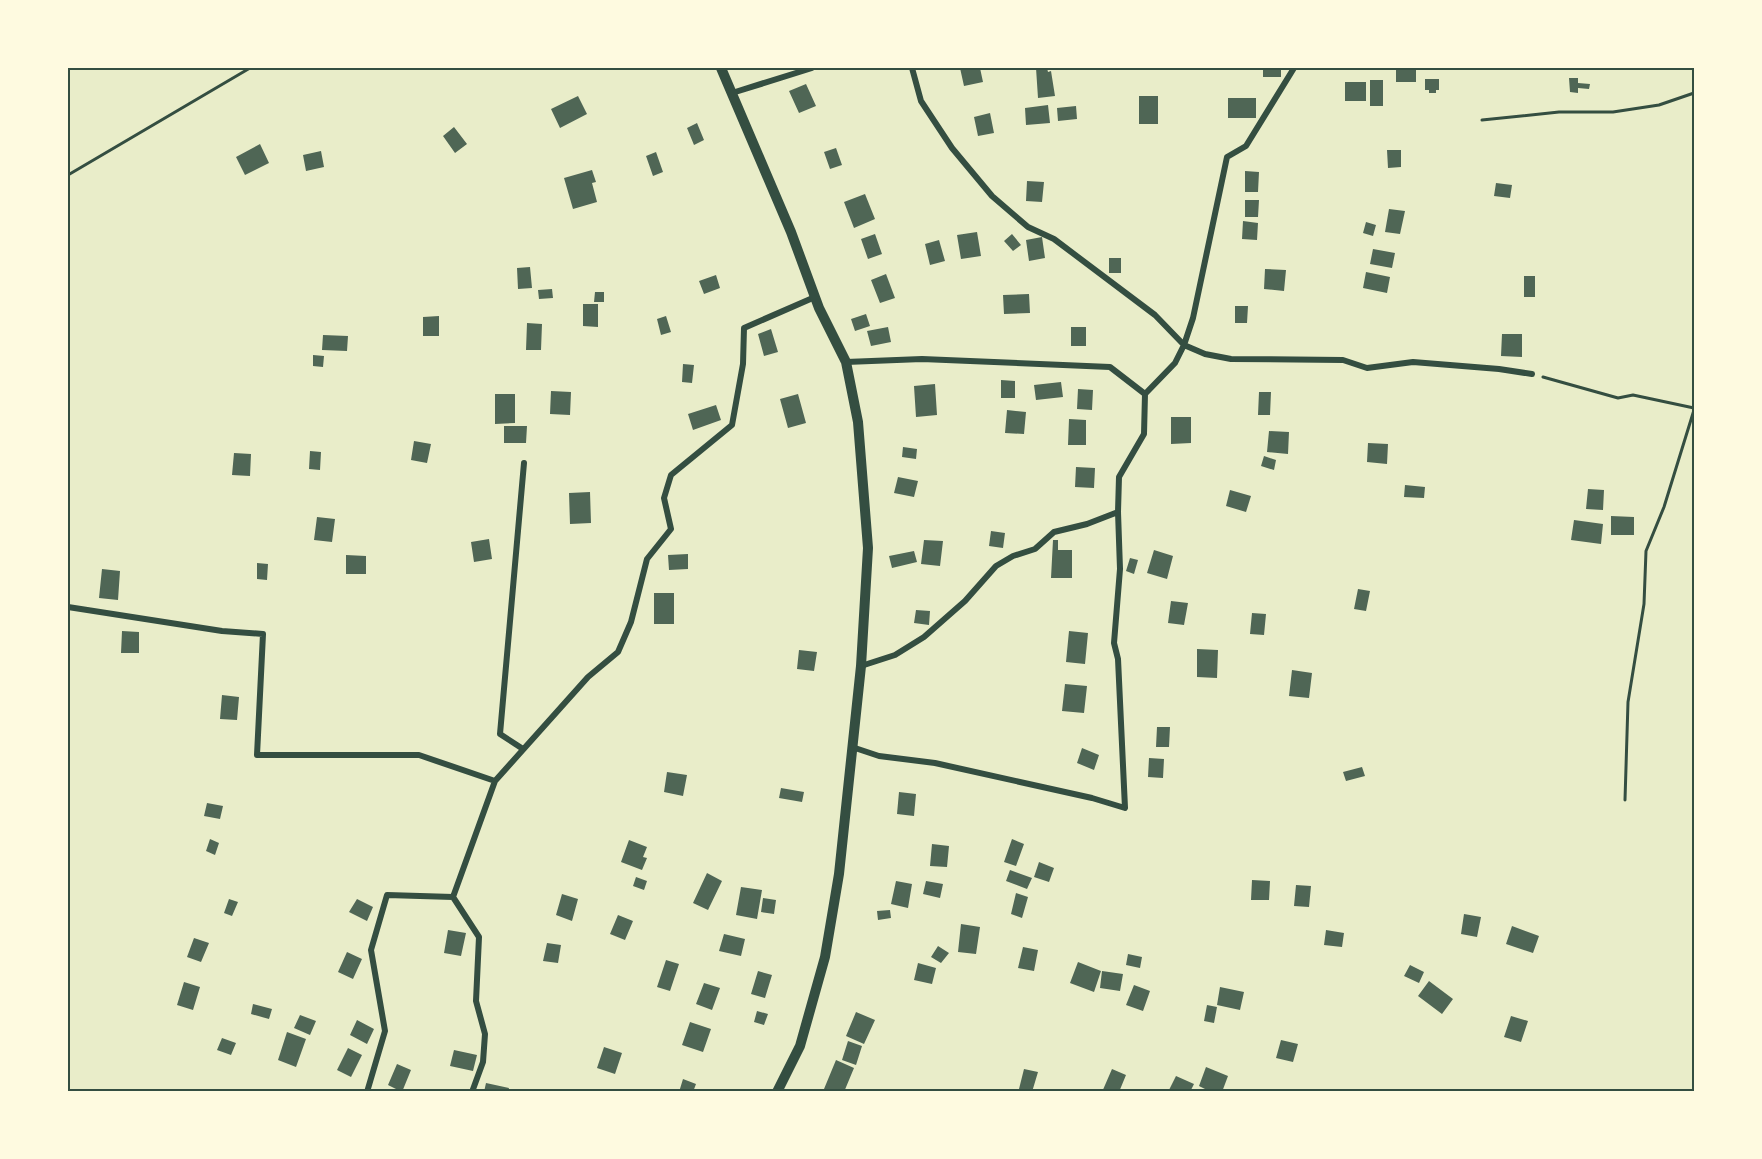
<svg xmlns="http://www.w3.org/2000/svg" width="1762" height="1159" font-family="'IBM Plex Serif',serif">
<rect width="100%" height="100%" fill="#e9edc9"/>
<!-- building -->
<path fill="#4f6655" d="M960,68H980L983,82L964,86Z
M1036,68H1047L1048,72L1051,71L1055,96L1038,98Z
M1263,68H1281V77H1263Z
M1396,68H1416V82H1396Z
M1569,78H1578V83L1590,84L1589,89L1578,88V93L1570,92Z
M1425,79H1439V90H1436V93H1429V90H1425Z
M1370,80H1383V106H1370Z
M1345,82H1366V101H1345Z
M806,84L816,106L799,113L789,91Z
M578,96L587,114L560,128L551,109Z
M1139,96H1158V124H1139Z
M1228,98H1256V118H1228Z
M1048,105L1050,123L1026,125L1025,108Z
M1076,106L1077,119L1058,121L1057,108Z
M990,113L994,133L978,136L974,117Z
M697,123L704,140L694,145L687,128Z
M454,127L467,144L455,153L443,136Z
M260,144L269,163L245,175L236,157Z
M836,148L842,165L830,169L824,152Z
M1387,150H1401V167L1388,168Z
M321,151L324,167L306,171L303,155Z
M656,152L663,172L653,176L646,156Z
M592,170L596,182L592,183L597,202L573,209L564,178Z
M1245,171L1259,172L1258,192H1245Z
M1027,181L1044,182L1042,202L1026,201Z
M1496,183L1512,185L1510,198L1494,196Z
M865,194L875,219L854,228L844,202Z
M1245,200H1259L1258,217H1245Z
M1389,209L1405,211L1400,234L1385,232Z
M1243,221L1258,223L1257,240L1242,239Z
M1366,222L1376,225L1373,236L1363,233Z
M977,232L981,256L961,259L957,235Z
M875,234L882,254L868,259L861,239Z
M1012,234L1021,245L1013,251L1004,241Z
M1042,237L1045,258L1029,261L1026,240Z
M939,240L945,261L930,265L925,244Z
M1373,249L1395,253L1392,268L1370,264Z
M1109,258H1121V273H1109Z
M530,267L532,288L518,289L517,268Z
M1265,269L1286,270L1284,291L1264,289Z
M1366,272L1390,277L1387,293L1363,288Z
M886,274L895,298L880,303L871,280Z
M716,275L720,288L704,294L699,281Z
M1524,276H1535V297H1524Z
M552,289L553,298L539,299L538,290Z
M595,292H604V302H594Z
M1029,294L1030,313L1004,314L1003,295Z
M583,304H598V327L583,326Z
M1235,306H1248L1247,323H1235Z
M866,314L870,326L855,331L851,319Z
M439,316V336H423V317Z
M666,316L671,332L661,335L657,319Z
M527,323L542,324L541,350H526Z
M888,327L891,342L871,346L867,331Z
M1071,327H1086V346H1071Z
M771,329L778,352L764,356L758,334Z
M1502,334H1522V357L1501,356Z
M323,335L348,336L347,351L322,350Z
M313,355L324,356L323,367L313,366Z
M683,364L694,365L692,383L682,382Z
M1001,380L1015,381V398H1001Z
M1061,382L1063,397L1036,400L1034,385Z
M935,384L937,415L916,417L914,386Z
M1078,389L1093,390L1092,410L1077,409Z
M551,391L571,392L570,415L550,414Z
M1259,392H1271L1270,415H1258Z
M495,394H515V423L495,424Z
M798,394L806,423L788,428L780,399Z
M716,405L721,420L693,430L688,414Z
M1007,410L1026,412L1024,434L1005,433Z
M1171,417H1191V443L1171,444Z
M1069,419L1086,420V445H1068Z
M504,426H527L526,443H504Z
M1269,431L1289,432L1288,454L1267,452Z
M414,441L431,444L427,463L411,460Z
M1368,443L1388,444L1387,464L1367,462Z
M903,447L917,449L916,459L902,457Z
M310,451L321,452L320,470L309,469Z
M234,453L251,454L250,476L232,475Z
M1264,456L1276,460L1274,470L1261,466Z
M1076,467L1095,468L1094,488L1075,487Z
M898,477L918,481L914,497L894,493Z
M1405,485L1425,487L1424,498L1404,497Z
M1588,489L1604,490L1603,510L1586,509Z
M1230,490L1251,496L1246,512L1226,506Z
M590,492L591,523L570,524L569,493Z
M1611,516L1634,517V535H1611Z
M317,517L335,519L332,542L314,540Z
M1574,520L1603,524L1601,544L1571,540Z
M991,531L1005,533L1003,548L989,546Z
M489,539L492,559L474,562L471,542Z
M924,540L943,541L940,566L921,564Z
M1053,540H1058V550H1072V578H1051Z
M1154,550L1173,556L1167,579L1147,573Z
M914,551L917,562L892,568L889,556Z
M688,554V569L669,570L668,555Z
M346,555L366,556V574H346Z
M1130,558L1138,560L1134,574L1126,571Z
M257,563L268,564L267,580L257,579Z
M102,569L120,571L118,600L99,598Z
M1358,589L1370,591L1366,611L1354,609Z
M654,593H674V624H654Z
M1171,601L1188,603L1184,625L1168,623Z
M916,610L930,611L929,625L914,623Z
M1252,613L1266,614L1264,635L1250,634Z
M122,631L139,632V653H121Z
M1069,631L1088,633L1085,664L1066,662Z
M1197,649L1218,650L1217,678L1197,677Z
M799,650L817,652L814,671L797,669Z
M1292,670L1312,673L1309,698L1289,696Z
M1065,684L1087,686L1084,713L1062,711Z
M222,695L239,697L237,720L220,719Z
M1157,727H1170L1169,747H1156Z
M1082,748L1099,755L1094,770L1077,763Z
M1149,758L1164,759L1163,778L1148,777Z
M1362,767L1365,776L1346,781L1343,772Z
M667,772L687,775L683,796L664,792Z
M781,788L804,792L802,802L779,798Z
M899,792L916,794L914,816L897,814Z
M207,803L223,806L220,819L204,816Z
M210,839L219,843L215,855L206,851Z
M1012,839L1024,844L1016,866L1004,862Z
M629,840L647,847L643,857L647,858L642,870L621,862Z
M932,844L949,846L947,867L930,866Z
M1039,862L1054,868L1049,882L1034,877Z
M1010,870L1032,878L1027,889L1006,881Z
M707,873L722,881L708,910L693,903Z
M636,877L647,881L644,890L633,886Z
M1252,880L1270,881L1269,900H1251Z
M896,881L912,884L908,908L891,904Z
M926,881L943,884L940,898L923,894Z
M1296,885L1311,886L1309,907L1294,906Z
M741,887L762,890L757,919L736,915Z
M1016,893L1028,897L1022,918L1011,914Z
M562,894L578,899L572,921L556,915Z
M763,898L776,900L774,914L761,912Z
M229,899L238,902L232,916L224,913Z
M357,899L373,907L367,921L349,912Z
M890,910L891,918L878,920L877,911Z
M1464,914L1481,917L1477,937L1461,934Z
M618,915L633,921L625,940L610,934Z
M961,924L980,927L976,954L958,952Z
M1512,926L1539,936L1533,953L1506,944Z
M448,930L466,933L461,956L444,953Z
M1326,930L1344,933L1342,947L1324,945Z
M724,934L745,939L741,956L719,951Z
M194,938L209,943L201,962L187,957Z
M547,943L561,945L558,963L543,961Z
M938,946L949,953L941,963L931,957Z
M1023,947L1038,950L1034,971L1018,968Z
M347,952L362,959L353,979L338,972Z
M1128,954L1142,957L1140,968L1126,965Z
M666,960L679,964L670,991L657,987Z
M1078,962L1101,971L1094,992L1070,983Z
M918,963L936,968L932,984L914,980Z
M1410,965L1424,972L1419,983L1404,976Z
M758,971L772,975L765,998L751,994Z
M1102,971L1123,974L1120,991L1100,988Z
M1429,981L1453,999L1442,1014L1418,996Z
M184,982L200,987L193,1010L177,1005Z
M704,983L720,988L712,1010L696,1004Z
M1134,985L1150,991L1143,1011L1126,1005Z
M1220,987L1244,992L1240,1010L1217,1005Z
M253,1004L272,1009L269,1019L251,1014Z
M1207,1005L1217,1007L1214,1023L1204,1021Z
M757,1011L768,1014L764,1025L754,1022Z
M856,1012L875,1020L864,1044L846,1036Z
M300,1015L316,1021L310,1035L294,1028Z
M1511,1016L1528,1021L1521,1042L1504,1037Z
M357,1020L374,1029L367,1044L350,1035Z
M690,1022L711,1029L703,1052L682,1045Z
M287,1032L306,1039L296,1067L278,1060Z
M222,1038L236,1043L231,1055L217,1050Z
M1281,1040L1298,1044L1293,1062L1276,1058Z
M848,1041L862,1046L856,1065L842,1060Z
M604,1047L622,1053L615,1074L597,1068Z
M348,1048L362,1055L351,1077L337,1070Z
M454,1050L477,1055L473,1071L450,1066Z
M836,1060L854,1068L844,1092H829L824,1089Z
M397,1064L411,1070L402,1092L388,1085Z
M1206,1067L1228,1076L1222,1092H1211L1199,1086Z
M1024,1069L1038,1072L1032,1092L1019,1089Z
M1112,1069L1126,1075L1119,1092H1102Z
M1176,1076L1194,1084L1190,1092H1168Z
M683,1079L696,1084L693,1092H679Z
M486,1083L509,1088L508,1092H484Z"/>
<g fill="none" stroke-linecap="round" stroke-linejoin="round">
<!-- path -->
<path stroke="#344e41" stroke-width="3" d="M1482,120L1559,112H1613L1659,105L1694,93
M68,175L250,68
M1543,377L1618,398L1633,395L1694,408
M1625,800L1628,702L1644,604L1646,551L1664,507L1694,410"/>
<!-- minor -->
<path stroke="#344e41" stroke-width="6" d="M912,68L921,101L952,148L992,196L1028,227L1054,239L1155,315L1184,345L1205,354L1231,359L1343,360L1367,368L1413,362L1499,369L1532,374
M732,93L812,68
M846,362L922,359L1110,367L1145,394
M68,607L222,631L263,634L257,755H419L495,781
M861,666L895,655L924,637L965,601L996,566L1013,556L1035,549L1054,532L1087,524L1118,512
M852,747L879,756L935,763L1092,798L1125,808L1118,659L1114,643L1120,569L1118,512L1119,477L1144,434L1145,394L1175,363L1184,345L1193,318L1227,157L1246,146L1294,68
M523,749L500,734L524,463
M453,897L479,937L476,1001L485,1034L483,1062L472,1092
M367,1092L385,1031L371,950L387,895L453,897L495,781L588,677L618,652L631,622L647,559L671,529L664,498L671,475L732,425L743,364L744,328L815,297"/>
<!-- secondary -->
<path stroke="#344e41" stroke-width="10" d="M721,68L791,232L819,308L846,362L858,422L868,548L861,666L839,874L825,957L800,1046L777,1092"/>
</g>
<!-- border -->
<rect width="1762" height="1159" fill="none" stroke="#fefae0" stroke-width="138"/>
<rect x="69" y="69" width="1624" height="1021" fill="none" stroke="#344e41" stroke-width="2"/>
</svg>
